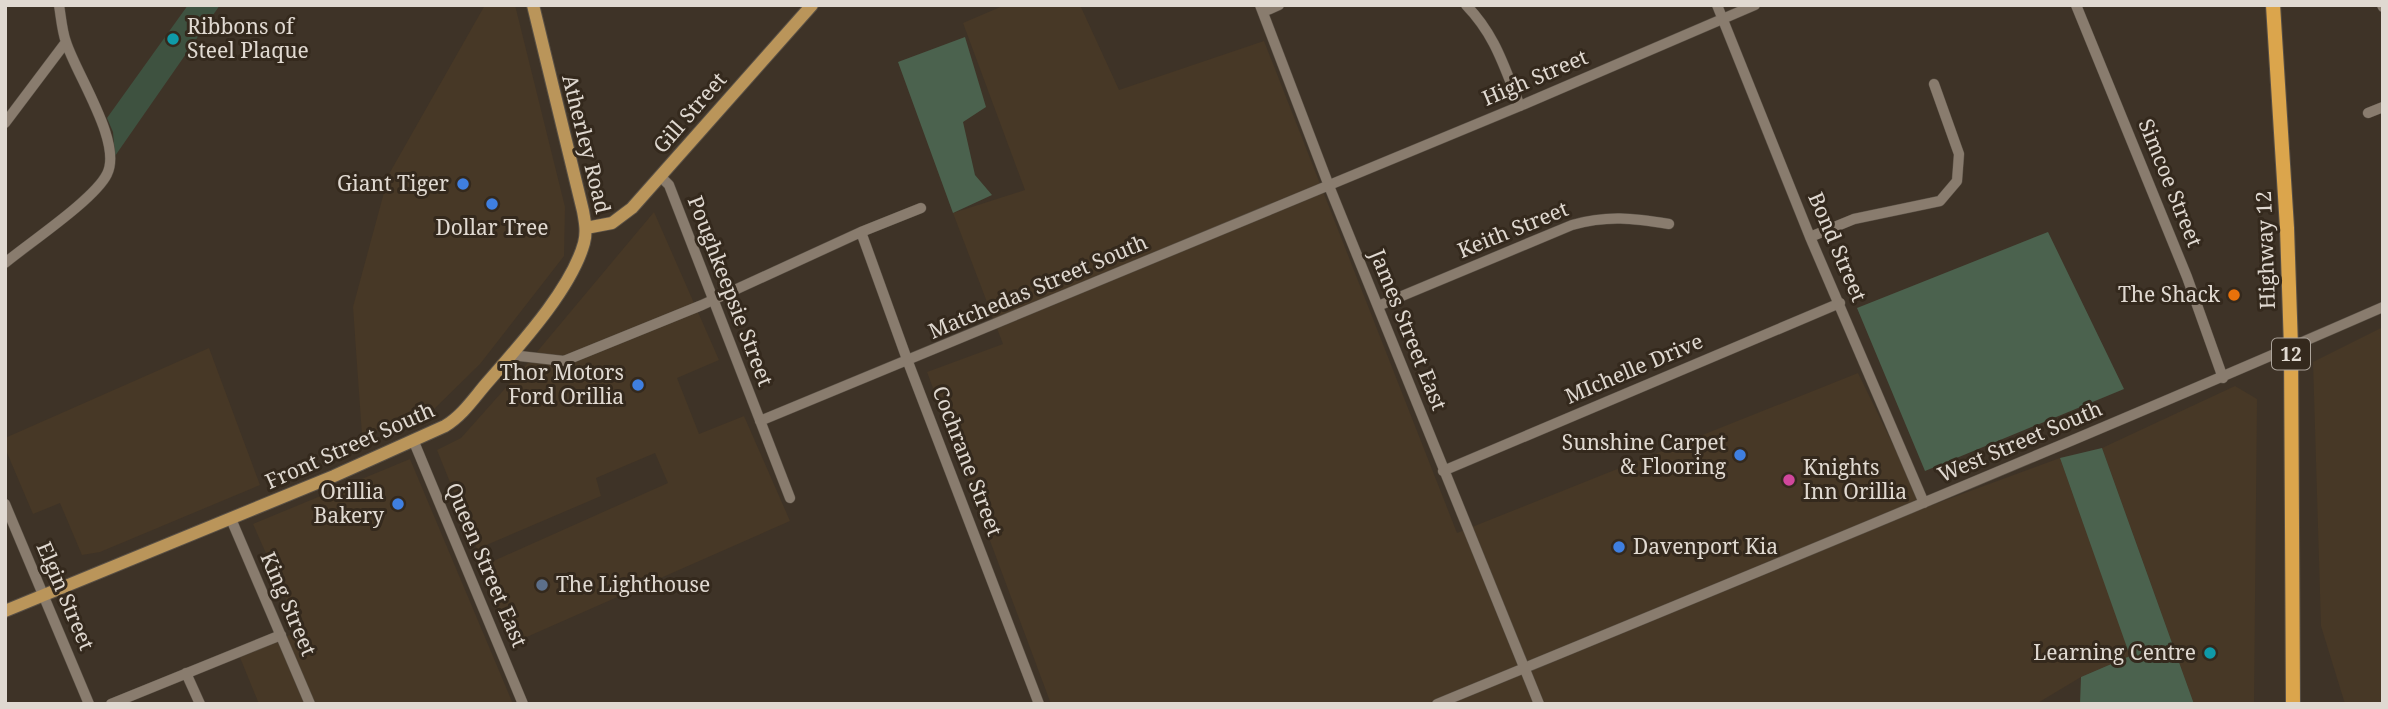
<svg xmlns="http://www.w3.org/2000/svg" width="2388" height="709" font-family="'Noto Serif',serif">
<rect width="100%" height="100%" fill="#3e3327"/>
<!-- built -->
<path fill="#473826" d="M485,5H515L565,207L564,256L480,364L429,414L362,435L353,307L389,174Z
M1005,5H1080L1119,90L1264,41L1457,533L1858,373L1924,508L2060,458L2131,656L2081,677L2036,704H1051L927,372L1003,344L953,213L1025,190L963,23Z
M654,212L719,360L677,378L699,434L744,416L790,521L513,643L480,567L668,483L655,453L596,478L601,496L477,549L437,450L461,438L526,365Z
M2383,327V704H2345L2321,626L2313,362Z
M209,348L260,485L100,552L82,555L60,503L33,514L5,448V438Z
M2235,386L2257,399L2254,704H2194L2102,448Z
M410,459L513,704H259L239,655L300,631L253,524Z"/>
<!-- green -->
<path fill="#3e5240" d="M188,5H220L115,156L113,132L107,118Z"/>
<!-- forest -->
<path fill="#4b624e" d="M965,37L986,107L963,122L975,175L992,195L953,213L898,62Z
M2048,232L2124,389L1925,471L1857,308Z
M2102,448L2194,704H2080L2081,677L2130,656L2060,458Z"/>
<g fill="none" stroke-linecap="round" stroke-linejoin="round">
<defs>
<path id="minor" d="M1260,5L1329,186L1539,704
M1466,5C1496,36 1504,67 1520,106
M1717,5L1810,237L1924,503
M2076,5L2187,277L2223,378
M2382,5L2383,7
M1263,12L1279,5
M2368,113L2383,107
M5,123L66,42
M660,176L669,185L790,498
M861,232L908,362L1039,704
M1810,237L1854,219L1940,201L1957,181L1959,154L1934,84
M5,263C29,243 95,199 107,174C123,143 76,74 66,42C62,31 61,17 59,5
M1378,306L1572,225C1607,215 1633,218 1669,224
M511,355L564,361L702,305L861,232L921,208
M760,421L1520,106L1755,5
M414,442L523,704
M1443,471L1840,303
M5,504L89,704
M231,519L310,704
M186,673L200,704
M111,704L281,635
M1437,704C1753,574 2069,444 2383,307"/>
<path id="major" d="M586,228L612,223L632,208L812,5
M5,611L334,476L445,426C462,416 474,398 486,384C518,347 571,290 584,243C587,232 585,222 583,211L533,5"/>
<path id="highway" d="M2273,5L2287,228L2291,347L2293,704"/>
</defs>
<!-- minor casing -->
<use href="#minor" stroke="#595045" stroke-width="11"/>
<!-- major casing -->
<use href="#major" stroke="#595045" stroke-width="14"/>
<!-- highway casing -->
<use href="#highway" stroke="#595045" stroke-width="16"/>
<!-- minor -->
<use href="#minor" stroke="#897c6e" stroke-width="10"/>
<!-- major -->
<use href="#major" stroke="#ba955a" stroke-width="12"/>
<!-- highway -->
<use href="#highway" stroke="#dba54c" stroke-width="14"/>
</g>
<!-- markers -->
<g fill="#0f9aa8" stroke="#34291d" stroke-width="2.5">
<circle cx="173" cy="39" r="7"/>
<circle cx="2210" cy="653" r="7"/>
</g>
<g fill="#3f7fe0" stroke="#34291d" stroke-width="2.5">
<circle cx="463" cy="184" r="7"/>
<circle cx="492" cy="204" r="7"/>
<circle cx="638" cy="385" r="7"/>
<circle cx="1740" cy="455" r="7"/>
<circle cx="398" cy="504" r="7"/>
<circle cx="1619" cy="547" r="7"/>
</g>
<circle fill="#e8710a" stroke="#34291d" stroke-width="2.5" cx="2234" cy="295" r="7"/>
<circle fill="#d1479c" stroke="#34291d" stroke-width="2.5" cx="1789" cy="480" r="7"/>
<circle fill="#5c6f8a" stroke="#34291d" stroke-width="2.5" cx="542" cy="585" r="7"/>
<g text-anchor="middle" stroke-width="6" stroke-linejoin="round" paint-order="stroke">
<!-- shield labels -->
<rect fill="#34291d" stroke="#aca49b" stroke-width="2" x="2272" y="338.5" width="38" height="31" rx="5"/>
<g font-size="19" font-weight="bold" fill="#e0d9d1">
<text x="2291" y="361">12</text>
</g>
<!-- poi labels -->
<g font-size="21" fill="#e0d9d1" stroke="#34291d" text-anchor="end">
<text x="187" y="34" text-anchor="start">Ribbons of<tspan x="187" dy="24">Steel Plaque</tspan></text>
<text x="449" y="191">Giant Tiger</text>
<text x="492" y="235" text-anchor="middle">Dollar Tree</text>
<text x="2220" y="302">The Shack</text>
<text x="624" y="380">Thor Motors<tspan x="624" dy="24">Ford Orillia</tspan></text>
<text x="1726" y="450">Sunshine Carpet<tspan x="1726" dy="24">&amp; Flooring</tspan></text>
<text x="1803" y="475" text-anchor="start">Knights<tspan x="1803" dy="24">Inn Orillia</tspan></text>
<text x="384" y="499">Orillia<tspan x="384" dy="24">Bakery</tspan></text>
<text x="1633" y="554" text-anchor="start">Davenport Kia</text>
<text x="556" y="592" text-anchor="start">The Lighthouse</text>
<text x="2196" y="660">Learning Centre</text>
</g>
<!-- street labels -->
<g font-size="21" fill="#e0d9d1" stroke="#34291d">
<text transform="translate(1535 78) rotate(-23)" y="7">High Street</text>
<text transform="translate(690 113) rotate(-49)" y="7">Gill Street</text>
<text transform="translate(586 144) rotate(76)" y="7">Atherley Road</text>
<text transform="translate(2170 183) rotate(68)" y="7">Simcoe Street</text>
<text transform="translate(1513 230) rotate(-22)" y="7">Keith Street</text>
<text transform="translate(1837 247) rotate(67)" y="7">Bond Street</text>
<text transform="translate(2266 250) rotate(-92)" y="7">Highway 12</text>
<text transform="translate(1038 287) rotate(-23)" y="7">Matchedas Street South</text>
<text transform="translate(730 291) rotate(69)" y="7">Poughkeepsie Street</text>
<text transform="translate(1408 330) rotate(68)" y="7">James Street East</text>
<text transform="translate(1634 369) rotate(-23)" y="7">MIchelle Drive</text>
<text transform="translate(2020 442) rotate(-23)" y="7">West Street South</text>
<text transform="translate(350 446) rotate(-24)" y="7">Front Street South</text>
<text transform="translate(967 461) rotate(69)" y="7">Cochrane Street</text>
<text transform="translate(486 565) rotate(67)" y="7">Queen Street East</text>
<text transform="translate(65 596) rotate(67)" y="7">Elgin Street</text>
<text transform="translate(288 604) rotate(67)" y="7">King Street</text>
</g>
</g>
<!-- border -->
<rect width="2388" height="709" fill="none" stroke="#e0d9d1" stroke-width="14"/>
</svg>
